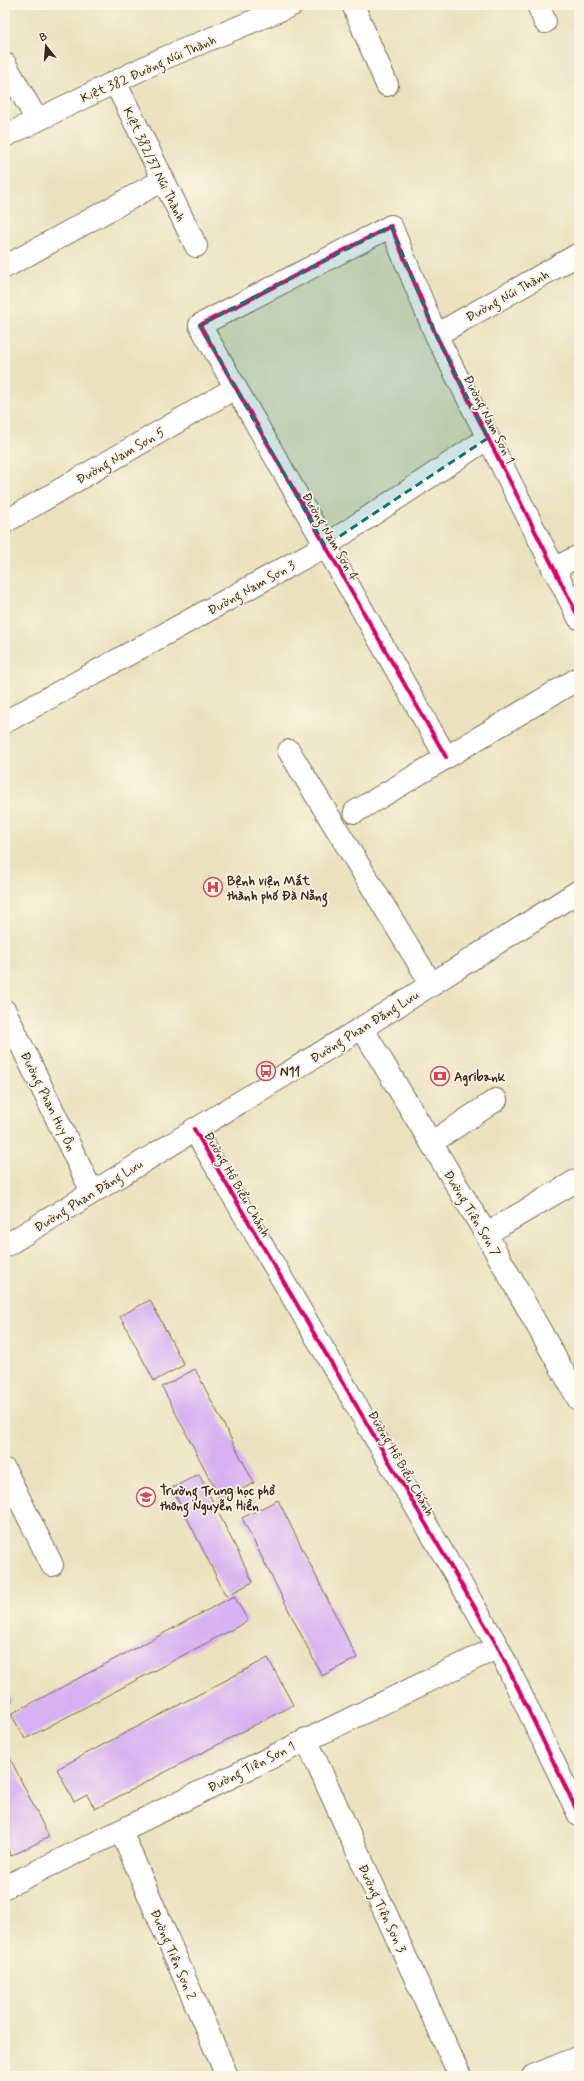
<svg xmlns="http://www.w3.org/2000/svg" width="584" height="2081" font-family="Mynerve,sans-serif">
<rect width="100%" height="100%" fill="#fcf5e5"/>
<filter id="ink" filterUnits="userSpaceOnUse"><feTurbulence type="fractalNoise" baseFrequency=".025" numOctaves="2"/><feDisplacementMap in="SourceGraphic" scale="8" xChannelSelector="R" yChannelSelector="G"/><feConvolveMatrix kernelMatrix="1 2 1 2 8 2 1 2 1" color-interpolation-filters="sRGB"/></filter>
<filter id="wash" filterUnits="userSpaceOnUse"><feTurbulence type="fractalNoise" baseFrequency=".012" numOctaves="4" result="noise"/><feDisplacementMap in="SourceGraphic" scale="16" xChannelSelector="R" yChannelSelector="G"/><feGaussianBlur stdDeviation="0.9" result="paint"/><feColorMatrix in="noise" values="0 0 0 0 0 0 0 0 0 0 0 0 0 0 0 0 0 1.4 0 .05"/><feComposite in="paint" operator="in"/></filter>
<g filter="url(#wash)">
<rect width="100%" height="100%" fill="#eae2bf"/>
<g id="blocks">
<!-- building -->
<path fill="#d6b1f3" d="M150,1300L184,1365L154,1381L120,1316Z
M195,1369L254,1483L221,1500L162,1387Z
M199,1474L253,1582L226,1596L172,1488Z
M278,1500L357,1658L322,1676L242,1518Z
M234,1596L248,1621L25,1739L11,1714Z
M268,1658L293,1705L95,1809L87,1795L74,1802L57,1769Z
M5,1688L12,1701L5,1705Z
M5,1748L49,1837L11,1856L5,1843Z"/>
</g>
</g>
<g filter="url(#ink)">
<use href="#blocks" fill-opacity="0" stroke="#786a56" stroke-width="1"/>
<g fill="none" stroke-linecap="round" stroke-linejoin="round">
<defs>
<path id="minor" d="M353,5L387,85
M538,5L545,22
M5,64L37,120
M115,82L196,246
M5,136L162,59L292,5
M5,267L163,180
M436,335L579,254
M5,522L235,388
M553,569L579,556
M5,722L325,546L488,438
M289,751L432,985
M446,757L200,325L391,226L436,335L579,618
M355,812L579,678
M5,1011L92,1192
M362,1028L486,1234L579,1400
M194,1129L498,1647L579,1815
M431,1143L496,1100
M486,1234L579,1179
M5,1246L386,1013L579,891
M5,1470L52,1565
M306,1739L460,2076
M121,1831L227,2076
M5,1887L498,1647
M533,2076L579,2057"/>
</defs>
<!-- minor casing -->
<use href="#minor" stroke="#786a56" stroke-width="24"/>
<!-- minor -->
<use href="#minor" stroke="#fff" stroke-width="22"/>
<defs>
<path id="cycleway" d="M446,757L200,325L391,226L436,335L579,618
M194,1129L498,1647L579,1815"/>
</defs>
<!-- cycleway casing -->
<use href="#cycleway" stroke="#fcf5e5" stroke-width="6"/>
<!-- cycleway -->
<use href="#cycleway" stroke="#d6006c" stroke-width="4"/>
</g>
</g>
<!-- marked area -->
<path fill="#0f766e" fill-opacity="0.2" stroke="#0f766e" stroke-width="3" stroke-dasharray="8 5" stroke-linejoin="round" d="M391,226L436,335L488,438L325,546L200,325Z"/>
<!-- icons -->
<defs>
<symbol id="hospital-ring" viewBox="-11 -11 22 22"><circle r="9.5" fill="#fcf5e5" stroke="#d1495b" stroke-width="1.5"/><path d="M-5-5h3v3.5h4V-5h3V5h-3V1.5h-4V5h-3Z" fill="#d1495b"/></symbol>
<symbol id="bus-ring" viewBox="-11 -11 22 22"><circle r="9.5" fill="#fcf5e5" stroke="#d1495b" stroke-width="1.5"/><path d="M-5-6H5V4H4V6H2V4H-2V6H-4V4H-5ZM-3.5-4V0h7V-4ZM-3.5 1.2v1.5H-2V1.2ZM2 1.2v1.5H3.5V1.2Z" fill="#d1495b"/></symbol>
<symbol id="bank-ring" viewBox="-11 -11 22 22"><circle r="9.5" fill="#fcf5e5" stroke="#d1495b" stroke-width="1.5"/><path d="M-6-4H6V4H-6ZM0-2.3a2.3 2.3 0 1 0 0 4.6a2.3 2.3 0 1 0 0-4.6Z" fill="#d1495b"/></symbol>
<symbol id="school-ring" viewBox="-11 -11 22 22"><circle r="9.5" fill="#fcf5e5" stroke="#d1495b" stroke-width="1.5"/><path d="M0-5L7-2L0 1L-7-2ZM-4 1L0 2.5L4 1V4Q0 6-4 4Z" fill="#d1495b"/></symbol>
</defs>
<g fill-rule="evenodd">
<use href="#hospital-ring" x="202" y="876" width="22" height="22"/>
<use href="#bus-ring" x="255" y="1060" width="22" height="22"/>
<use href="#bank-ring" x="429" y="1065" width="22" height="22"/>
<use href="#school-ring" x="135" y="1486" width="22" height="22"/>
</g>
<g text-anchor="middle" stroke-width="3.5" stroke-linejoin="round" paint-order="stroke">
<!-- street labels -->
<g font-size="13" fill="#3b2a1e" stroke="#fcf5e5">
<text transform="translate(148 68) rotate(-24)" y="5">Kiệt 382 Đường Núi Thành</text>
<text transform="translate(155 164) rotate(64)" y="5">Kiệt 382/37 Núi Thành</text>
<text transform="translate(507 295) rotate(-29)" y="5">Đường Núi Thành</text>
<text transform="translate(490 419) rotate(63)" y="5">Đường Nam Sơn 1</text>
<text transform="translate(120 455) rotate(-30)" y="5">Đường Nam Sơn 5</text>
<text transform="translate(331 536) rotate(60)" y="5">Đường Nam Sơn 4</text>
<text transform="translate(251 587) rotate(-29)" y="5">Đường Nam Sơn 3</text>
<text transform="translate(364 1026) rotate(-32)" y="5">Đường Phan Đăng Lưu</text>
<text transform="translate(49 1101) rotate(64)" y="5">Đường Phan Huy Ôn</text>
<text transform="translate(238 1184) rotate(60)" y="5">Đường Hồ Biểu Chánh</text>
<text transform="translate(88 1195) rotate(-32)" y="5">Đường Phan Đăng Lưu</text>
<text transform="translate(473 1213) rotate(59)" y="5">Đường Tiên Sơn 7</text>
<text transform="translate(402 1463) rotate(60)" y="5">Đường Hồ Biểu Chánh</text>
<text transform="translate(251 1766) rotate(-27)" y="5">Đường Tiên Sơn 1</text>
<text transform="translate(383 1908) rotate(65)" y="5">Đường Tiên Sơn 3</text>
<text transform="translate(174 1954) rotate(67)" y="5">Đường Tiên Sơn 2</text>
</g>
<!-- poi labels -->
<g font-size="13" font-weight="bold" fill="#3b2a1e" stroke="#fcf5e5" text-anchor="start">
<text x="227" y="885">Bệnh viện Mắt<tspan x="227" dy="15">thành phố Đà Nẵng</tspan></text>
<text x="280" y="1076">N11</text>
<text x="454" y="1081">Agribank</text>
<text x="160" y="1495">Trường Trung học phổ<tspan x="160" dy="15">thông Nguyễn Hiền</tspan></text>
</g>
</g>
<!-- margin -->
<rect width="584" height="2081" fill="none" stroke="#fcf5e5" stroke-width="20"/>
<!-- north arrow -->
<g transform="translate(46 46) rotate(343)" stroke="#fcf5e5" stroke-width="3" paint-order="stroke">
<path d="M0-3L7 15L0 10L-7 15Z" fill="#3b2a1e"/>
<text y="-6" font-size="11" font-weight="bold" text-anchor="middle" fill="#3b2a1e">B</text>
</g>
</svg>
